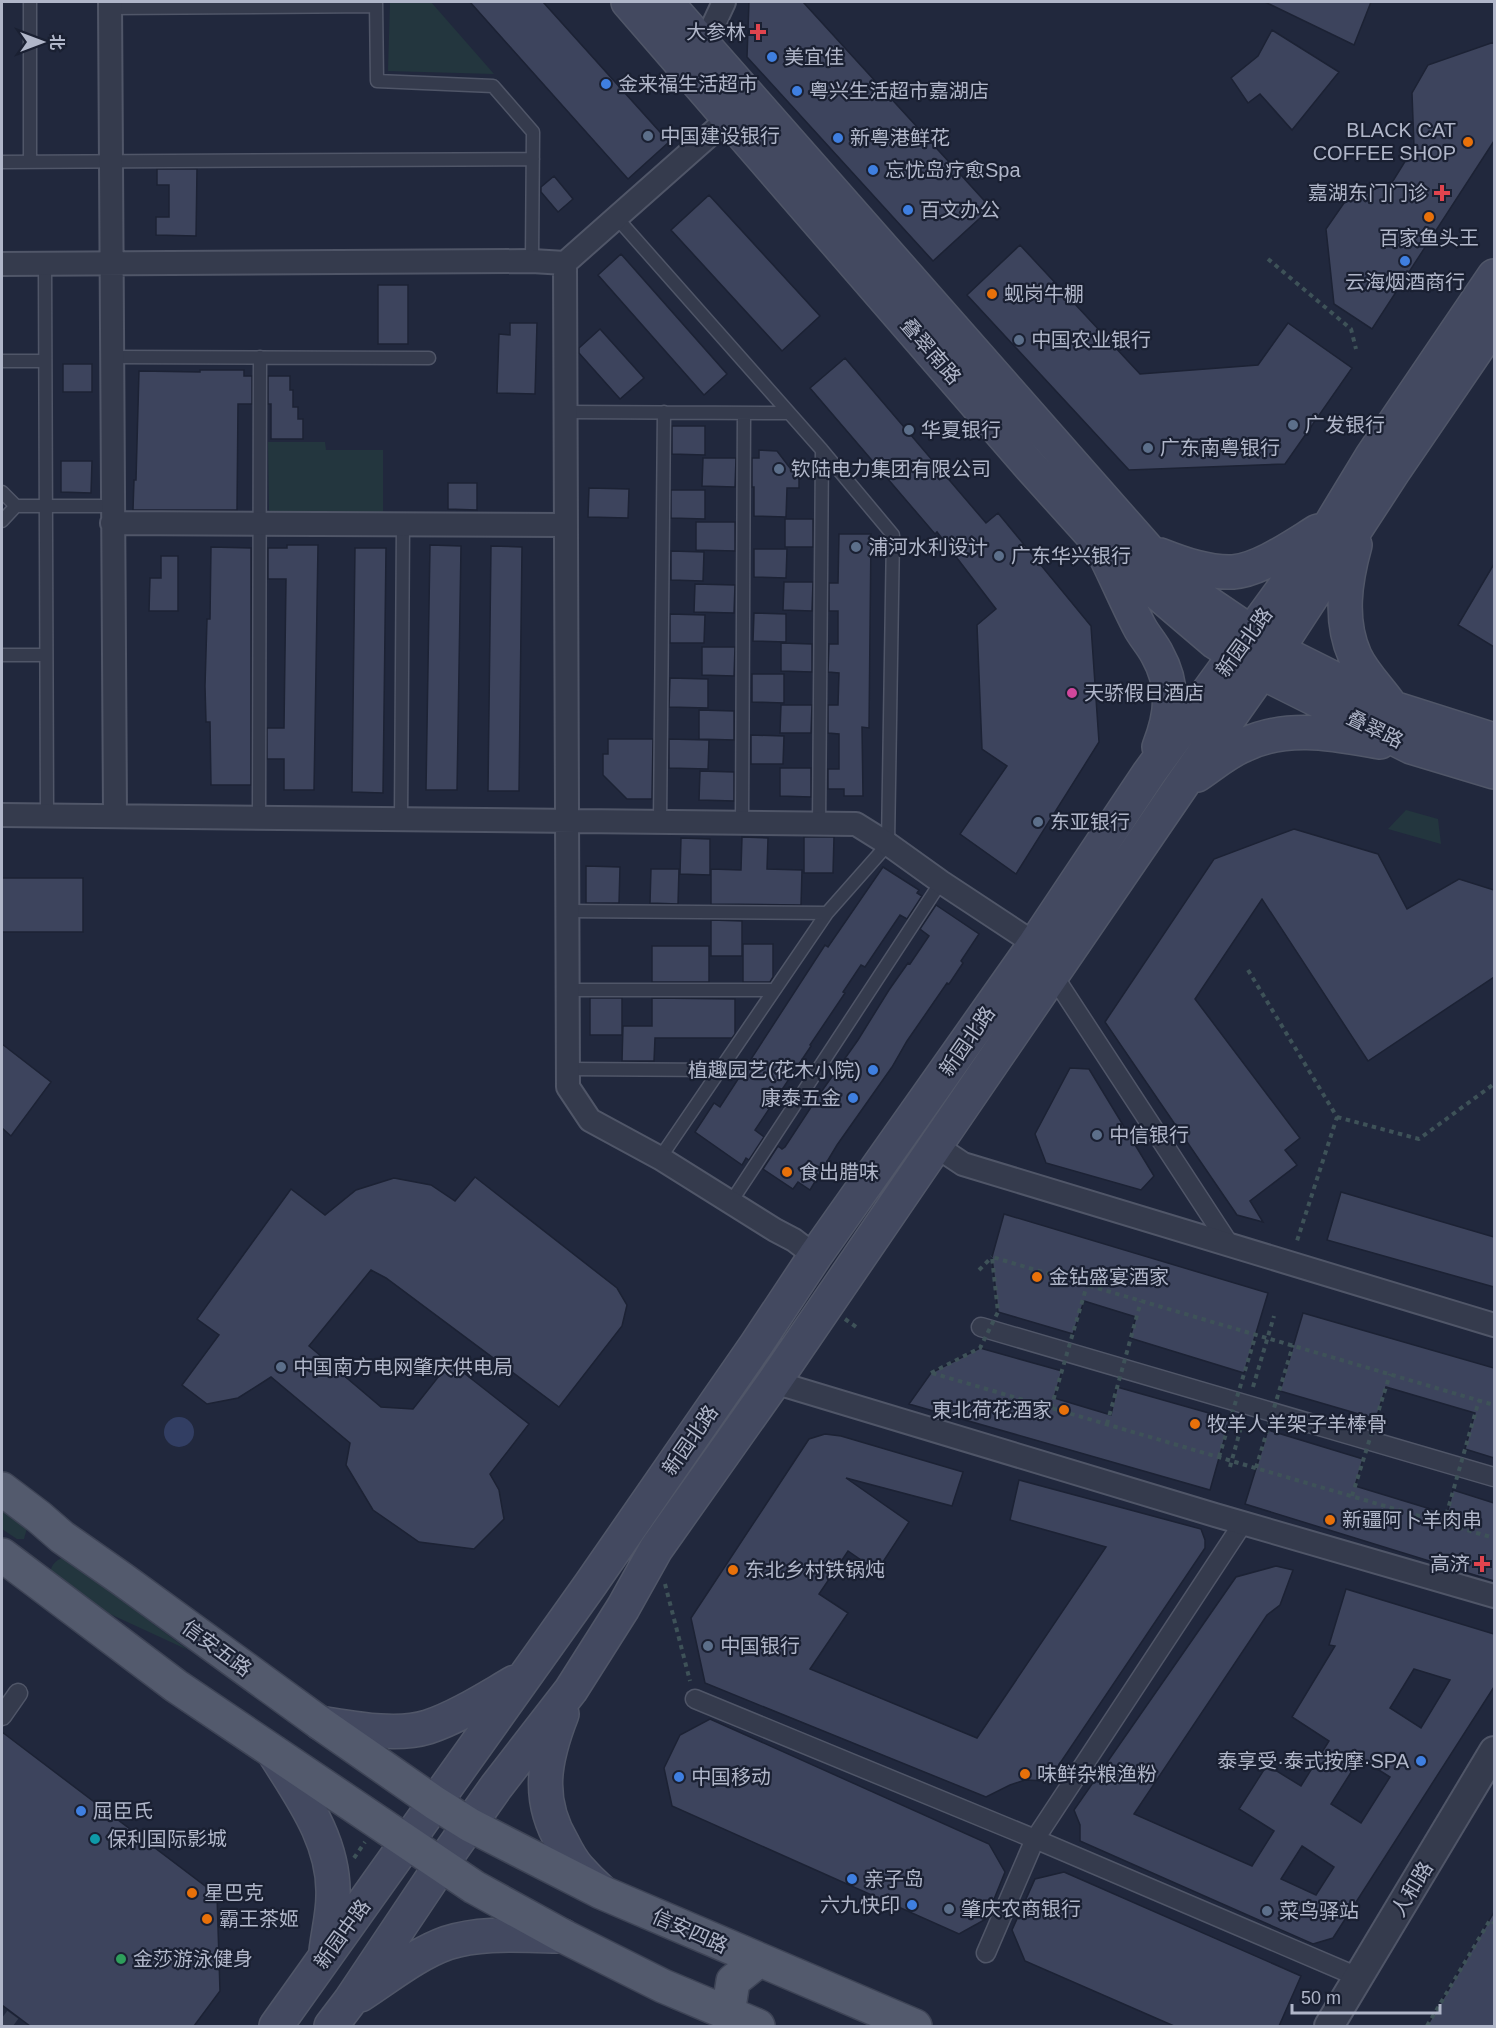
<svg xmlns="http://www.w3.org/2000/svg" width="1496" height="2028" font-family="Arial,'Noto Sans SC',sans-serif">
<rect width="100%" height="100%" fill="#21283d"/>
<!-- green -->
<path fill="#23363e" d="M390,2H431L494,74L388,71Z
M268,442H325L326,450H383V518L280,519L269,510Z
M1406,810L1438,819L1441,844L1388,829Z
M2,1509L27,1528L24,1539H17L2,1529Z
M64,1557L188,1650L84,1602L50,1577C50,1566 54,1561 64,1557Z"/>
<!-- water -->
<path fill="#323e63" d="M164 1432a15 15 0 1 1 30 0a15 15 0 1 1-30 0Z"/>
<!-- building -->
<path fill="#3d445d" stroke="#1c2234" stroke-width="1.5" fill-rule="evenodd" d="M470,2H543L669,142L628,179Z
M749,2H803L991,208L933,261L747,57Z
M1265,2H1371L1354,45Z
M1272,30L1339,72L1292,130L1260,94L1248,103L1231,78L1258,56Z
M1494,42V141L1372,329L1334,304L1326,229L1344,203L1393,181L1414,147L1412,93L1428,65Z
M157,169H197L196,236L156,235V217H169V185H157Z
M554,176L573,199L558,212L541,192V187Z
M709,195L820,316L782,351L671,230Z
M1020,245L1140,374L1258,365L1288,323L1352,368L1285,464L1129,470L967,295Z
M621,254L727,374L704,395L598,275Z
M378,285H408V344H378Z
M510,323H537L535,394L497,393L499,334L510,335Z
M600,329L644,378L620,399L579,353V348Z
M845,358L986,523L998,513L1091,626L1099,742L1016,874L960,834L1007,766L982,749L977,625L996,609L937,532L935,534L810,388Z
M63,364H92V392H63Z
M200,370H244V376H252V404H238L237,510H133L134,480H136L139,371L200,372Z
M268,376H290V390H293V407H298V419H303V439H271V404H268Z
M672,426H705V455L672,454Z
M759,450L777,451L790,468H799V488H787L786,517L754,516V487H752V458H759Z
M703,458H736L735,487L702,486Z
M61,461H92L91,493L61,492Z
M448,483H477V510L448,509Z
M589,488L629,489L628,518L588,517Z
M671,490H705V519L671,518Z
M785,519H813V547H785Z
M696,522H735V551L696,550Z
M839,534H871L869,728L862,727L863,796H844V789H828V769H839V734L828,733V705H838L839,673L828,672L829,644H838V611H829V583H838Z
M287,545H318L314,790H284V759H267V728H284L286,579H268V548H287Z
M430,545L461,546L457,790H426Z
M491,546L522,547L519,791H488Z
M211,547L251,548V785H211L210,722H206L205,686L207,619H210Z
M355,548H386L383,793L352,792Z
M754,549H787L786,578L754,577Z
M671,551L704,552L703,581L671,580Z
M161,556H178V611H149L150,578H161Z
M1494,564V647L1458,625Z
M784,582H813L812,611L783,610Z
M695,584L735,585L734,613L694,612Z
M754,613L786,614V642L753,641Z
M670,614L705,615L704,643H670Z
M781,643L812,644V672L781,671Z
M702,647H735L734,676L702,675Z
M752,674H784V703L752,702Z
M670,678L708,679V708L669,707Z
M781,705H812L811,733H780Z
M699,710L734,711V740L699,739Z
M751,735L784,736L783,764H751Z
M608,739H653L652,799H627L603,775V754H608Z
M669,739L709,740L708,769L669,768Z
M780,768H811V797L780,796Z
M700,771L734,772V801L699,800Z
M1294,829L1378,854L1407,909L1459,879L1494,890V977L1368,1061L1262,899L1195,999L1300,1138L1285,1150L1297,1165L1250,1201L1263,1222L1237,1215L1105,1022L1214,859Z
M742,837L768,838L767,869L802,870L801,905L711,904V869L741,870Z
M804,837H834L833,873H804Z
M681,838L710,839V875L680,874Z
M586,866L620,867L619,903H586Z
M883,867L919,890L917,893L922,896L907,919L900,915L865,967L861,965L843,992L845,993L810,1045L811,1046L755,1130L764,1137L749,1160L746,1158L742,1165L695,1132L714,1103L720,1107L825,945L828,947Z
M651,869H679L678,904L650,903Z
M2,878H83V932H2Z
M936,905L979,934L961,961L963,963L949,984L947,983L907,1041L892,1067L837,1145L810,1190L798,1182L793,1189L763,1169L778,1146L782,1149L785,1147L819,1095L858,1040L889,990L908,963L910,964L929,936L920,929Z
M711,920L742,921V956H711Z
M743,944H773V977L770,982H743Z
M652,946H709V982H652Z
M590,998H622V1035H590Z
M652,998L735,999V1034L732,1038H655L654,1061H622L623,1026H652Z
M2,1044L51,1082L11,1136L2,1128Z
M1070,1068L1089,1069L1154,1176L1141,1190L1046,1163L1035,1134Z
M475,1177L617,1288L627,1305L622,1326L559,1407L386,1278L371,1270L309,1346L381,1407L413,1409L450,1362L529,1424L490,1474L499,1490L504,1519L474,1549L419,1542L373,1510L346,1465L350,1443L271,1377L238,1398L207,1404L182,1385L219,1335L197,1319L291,1189L325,1215L356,1190L394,1178L431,1185L455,1201Z
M1341,1192L1494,1237V1287L1327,1240Z
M1004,1214L1268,1293L1244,1373L1130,1338L1136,1317L1084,1301L1073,1334L998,1312L992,1257Z
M1303,1313L1494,1368V1458L1465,1449L1475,1413L1386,1387L1376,1419L1280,1391Z
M980,1348L1062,1371L1054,1398L1111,1415L1117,1387L1230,1419L1210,1490L909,1404L931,1373Z
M1268,1430L1363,1459L1355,1486L1447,1514L1453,1490L1494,1503V1581L1245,1504Z
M825,1434L841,1436L963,1472L952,1506L846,1478L909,1522L877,1571L848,1551L819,1594L848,1613L810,1669L977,1738L1106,1547L1010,1520L1019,1480L1201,1529L1205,1540V1548L1048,1781L1025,1780L1010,1785L986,1797L705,1683L691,1618L809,1439Z
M1276,1566L1293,1570L1280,1605L1267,1615L1134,1814L1252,1866L1274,1831L1239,1809L1267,1765L1301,1786L1329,1741L1292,1717L1335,1646L1329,1645L1346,1589L1494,1634V1687L1333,1938L1313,1944L1080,1841V1825L1074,1810L1236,1577ZM1414,1669L1450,1680L1421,1728L1390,1708ZM1360,1758L1390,1777L1361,1823L1331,1804ZM1302,1846L1334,1867L1316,1895L1281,1879Z
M710,1719L989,1844L1005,1872L986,1919L959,1934L672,1806L664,1768L680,1735Z
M2,1732L217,1895L220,1991L194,2026H30L2,2005Z
M1064,1872L1301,1976L1279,2026H1174L1025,1961L1012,1930L1035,1879Z
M1494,1912V2026H1427Z"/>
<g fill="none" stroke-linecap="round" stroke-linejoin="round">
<!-- pedestrian-tunnel -->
<path stroke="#363d52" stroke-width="18" stroke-dasharray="18 9" stroke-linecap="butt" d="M2,2018L13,2026"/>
<defs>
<path id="service" d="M30,2V162
M376,2L377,81L493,86L533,132L532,261
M110,8L376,6
M2,162L533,159
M616,217L822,450L893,535L888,844L827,913L660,1158
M45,265L47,815
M112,357L429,358
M2,361H45
M565,412L789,413
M2,492L16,506L2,521
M16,506H112
M2,655H46
M259,817L260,357
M401,819L403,524
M660,822L664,412
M742,823L744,413
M819,824L822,450
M567,911L827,913
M567,990H774
M567,1069L719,1070
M731,1202L941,882"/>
<path id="pedestrian" d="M1053,975L1229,1244
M981,1327L1494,1477
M695,1699L1035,1839L1358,1977
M2,1716L18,1693
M986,1953L1035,1839L1243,1523"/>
<path id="minor" d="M110,2L115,815
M704,45L724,2
M565,263L568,1087L590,1120L660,1158L775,1230L794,1240L815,1256
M2,264L532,261L565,263L739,109
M112,523L566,525
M2,815L856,824L888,844L941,882L1035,944
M936,1146L963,1164L1494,1325
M774,1382L1215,1515L1494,1596"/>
<path id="tertiary" d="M1329,2026L1494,1751"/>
<path id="secondary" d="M628,2L1029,465L1101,545L1215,642L1261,672L1411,747L1494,772
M666,2L1148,550L1193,593L1277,650L1393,708L1494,740
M1355,545C1345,581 1339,620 1355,656C1363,673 1377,687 1388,702
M1105,555C1117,579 1127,603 1139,626C1144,636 1152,644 1157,654C1175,686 1172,714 1159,747
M1160,555C1183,564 1208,573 1233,572C1260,570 1295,545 1318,531
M1197,775C1212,765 1227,752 1244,745C1288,724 1334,734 1380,742
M562,1714C544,1760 536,1799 563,1844C567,1852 572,1861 578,1868C585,1876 593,1884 601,1891
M320,1723C352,1728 396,1737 428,1727C458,1717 487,1698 515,1682
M274,1753C301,1796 335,1842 333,1896C333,1914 328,1933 326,1951
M360,1995C388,1977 416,1954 447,1943C483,1931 526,1936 563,1936
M276,2026L590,1585L756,1345L815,1256L1035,944L1149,773L1332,522L1372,456L1494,276
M331,2026L350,2001L441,1865L496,1787L571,1690L623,1608L656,1549L774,1382L1182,785L1277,650L1393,472L1494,324"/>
<path id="primary" d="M2,1489L39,1517L62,1537L122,1579L320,1723L435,1803L470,1825L601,1892L915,2026
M2,1555L176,1686L474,1887L563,1936L663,1986L758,2026
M728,2014L733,1981L758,1961"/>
</defs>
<!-- service casing -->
<use href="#service" stroke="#505668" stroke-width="15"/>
<!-- pedestrian casing -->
<use href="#pedestrian" stroke="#505668" stroke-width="21"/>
<!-- minor casing -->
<use href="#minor" stroke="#505668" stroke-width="26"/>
<!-- tertiary casing -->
<use href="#tertiary" stroke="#505668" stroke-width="32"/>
<!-- secondary casing -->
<use href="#secondary" stroke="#505668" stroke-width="36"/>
<!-- primary casing -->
<use href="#primary" stroke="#3e4456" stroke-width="36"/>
<!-- path -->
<path stroke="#3e5258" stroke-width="4" stroke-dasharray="4.5 4.5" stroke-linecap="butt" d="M1268,259L1351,329L1356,349
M1248,970L1337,1117L1296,1244
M1337,1117L1419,1139L1494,1084
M979,1270L992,1257
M845,1319L859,1329
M1253,1387L1274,1316
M1230,1467L1243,1420
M665,1584L690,1681
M354,1858L365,1842
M1427,2026L1490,1920L1494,1923"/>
<!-- service -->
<use href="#service" stroke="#353b4d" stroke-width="12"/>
<!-- pedestrian -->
<use href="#pedestrian" stroke="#353b4d" stroke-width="18"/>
<!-- minor -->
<use href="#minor" stroke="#353b4d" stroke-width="22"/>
<!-- tertiary -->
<use href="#tertiary" stroke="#353b4d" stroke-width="28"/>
<!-- secondary -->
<use href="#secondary" stroke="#434960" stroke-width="33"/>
<!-- primary -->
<use href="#primary" stroke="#535a6d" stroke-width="33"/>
<!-- path-bridge -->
<path stroke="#3e5258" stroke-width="4" stroke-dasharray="4.5 4.5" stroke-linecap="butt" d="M931,1373L980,1348L998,1312L992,1257L1494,1405
M932,1373L1494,1538
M1051,1408L1087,1285
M1107,1424L1141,1301
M1219,1457L1256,1334
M1256,1468L1293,1345
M1352,1496L1390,1374
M1444,1523L1479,1400"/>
</g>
<!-- markers -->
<g fill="#e0444e" stroke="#1a2032" stroke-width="2">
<path d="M755 23h6v6h6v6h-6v6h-6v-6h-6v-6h6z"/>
<path d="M1439 184h6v6h6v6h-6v6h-6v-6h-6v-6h6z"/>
<path d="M1479 1555h6v6h6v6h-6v6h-6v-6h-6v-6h6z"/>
</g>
<g fill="#3f7fe0" stroke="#1a2032" stroke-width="2">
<circle cx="772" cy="57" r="6"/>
<circle cx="606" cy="84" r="6"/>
<circle cx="797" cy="91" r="6"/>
<circle cx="838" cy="138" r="6"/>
<circle cx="873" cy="170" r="6"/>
<circle cx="908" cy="210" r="6"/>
<circle cx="1405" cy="261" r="6"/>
<circle cx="873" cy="1070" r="6"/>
<circle cx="853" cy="1098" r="6"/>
<circle cx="1421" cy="1761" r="6"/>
<circle cx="679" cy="1777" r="6"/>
<circle cx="81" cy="1811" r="6"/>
<circle cx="852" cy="1879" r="6"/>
<circle cx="912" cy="1905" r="6"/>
</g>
<g fill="#5c6f8a" stroke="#1a2032" stroke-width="2">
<circle cx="648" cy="136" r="6"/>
<circle cx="1019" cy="340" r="6"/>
<circle cx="1293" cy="425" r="6"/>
<circle cx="909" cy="430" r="6"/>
<circle cx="1148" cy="448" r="6"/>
<circle cx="779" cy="469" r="6"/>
<circle cx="856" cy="547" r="6"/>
<circle cx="999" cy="556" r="6"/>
<circle cx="1038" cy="822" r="6"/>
<circle cx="1097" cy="1135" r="6"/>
<circle cx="281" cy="1367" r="6"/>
<circle cx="708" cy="1646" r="6"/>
<circle cx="949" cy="1909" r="6"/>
<circle cx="1267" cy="1911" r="6"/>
</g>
<g fill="#e8710a" stroke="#1a2032" stroke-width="2">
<circle cx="1468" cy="142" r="6"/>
<circle cx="1429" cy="217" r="6"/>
<circle cx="992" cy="294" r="6"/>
<circle cx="787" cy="1172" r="6"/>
<circle cx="1037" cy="1277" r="6"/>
<circle cx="1064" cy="1410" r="6"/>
<circle cx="1195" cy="1424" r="6"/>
<circle cx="1330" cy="1520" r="6"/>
<circle cx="733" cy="1570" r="6"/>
<circle cx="1025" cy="1774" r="6"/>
<circle cx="192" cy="1893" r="6"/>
<circle cx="207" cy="1919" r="6"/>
</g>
<circle fill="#d1479c" stroke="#1a2032" stroke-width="2" cx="1072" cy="693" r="6"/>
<circle fill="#0f9aa8" stroke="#1a2032" stroke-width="2" cx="95" cy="1839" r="6"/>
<circle fill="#2e9e5b" stroke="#1a2032" stroke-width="2" cx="121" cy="1959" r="6"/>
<g text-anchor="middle" stroke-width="4.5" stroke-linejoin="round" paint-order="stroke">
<!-- poi labels -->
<g font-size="20" fill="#b0b6c9" stroke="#1a2032" text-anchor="start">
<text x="746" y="39" text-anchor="end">大参林</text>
<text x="784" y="64">美宜佳</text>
<text x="618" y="91">金来福生活超市</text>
<text x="809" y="98">粤兴生活超市嘉湖店</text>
<text x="1456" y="137" text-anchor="end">BLACK CAT<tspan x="1456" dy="23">COFFEE SHOP</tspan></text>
<text x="660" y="143">中国建设银行</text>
<text x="850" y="145">新粤港鲜花</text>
<text x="885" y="177">忘忧岛疗愈Spa</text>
<text x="1428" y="200" text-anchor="end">嘉湖东门门诊</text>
<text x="920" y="217">百文办公</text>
<text x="1429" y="245" text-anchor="middle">百家鱼头王</text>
<text x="1405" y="289" text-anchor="middle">云海烟酒商行</text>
<text x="1004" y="301">蚬岗牛棚</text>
<text x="1031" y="347">中国农业银行</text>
<text x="1305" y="432">广发银行</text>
<text x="921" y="437">华夏银行</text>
<text x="1160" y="455">广东南粤银行</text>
<text x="791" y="476">钦陆电力集团有限公司</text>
<text x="868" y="554">浦河水利设计</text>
<text x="1011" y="563">广东华兴银行</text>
<text x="1084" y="700">天骄假日酒店</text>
<text x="1050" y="829">东亚银行</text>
<text x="861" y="1077" text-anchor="end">植趣园艺(花木小院)</text>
<text x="841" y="1105" text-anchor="end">康泰五金</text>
<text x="1109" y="1142">中信银行</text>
<text x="799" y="1179">食出腊味</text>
<text x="1049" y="1284">金钻盛宴酒家</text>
<text x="293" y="1374">中国南方电网肇庆供电局</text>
<text x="1052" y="1417" text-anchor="end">東北荷花酒家</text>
<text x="1207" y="1431">牧羊人羊架子羊棒骨</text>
<text x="1342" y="1527">新疆阿卜羊肉串</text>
<text x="1470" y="1571" text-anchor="end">高济</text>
<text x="745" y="1577">东北乡村铁锅炖</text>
<text x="720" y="1653">中国银行</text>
<text x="1409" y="1768" text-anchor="end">泰享受·泰式按摩·SPA</text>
<text x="1037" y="1781">味鲜杂粮渔粉</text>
<text x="691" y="1784">中国移动</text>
<text x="93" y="1818">屈臣氏</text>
<text x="107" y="1846">保利国际影城</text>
<text x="864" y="1886">亲子岛</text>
<text x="204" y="1900">星巴克</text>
<text x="900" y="1912" text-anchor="end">六九快印</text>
<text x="961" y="1916">肇庆农商银行</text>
<text x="1279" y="1918">菜鸟驿站</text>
<text x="219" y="1926">霸王茶姬</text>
<text x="133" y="1966">金莎游泳健身</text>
</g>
<!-- street labels -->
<g font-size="20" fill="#b0b6c9" stroke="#1a2032">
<text transform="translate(931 351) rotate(49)" y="7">叠翠南路</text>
<text transform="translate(1244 642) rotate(-54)" y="7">新园北路</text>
<text transform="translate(1375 729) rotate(26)" y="7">叠翠路</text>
<text transform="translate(967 1041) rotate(-55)" y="7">新园北路</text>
<text transform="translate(690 1440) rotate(-55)" y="7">新园北路</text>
<text transform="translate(217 1648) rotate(36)" y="7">信安五路</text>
<text transform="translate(1412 1889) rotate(-59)" y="7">人和路</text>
<text transform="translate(690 1931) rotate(24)" y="7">信安四路</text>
<text transform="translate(342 1934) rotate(-54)" y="7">新园中路</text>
</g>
</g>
<!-- border -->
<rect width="1496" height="2028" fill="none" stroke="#b0b6c9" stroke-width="6"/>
<!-- north arrow -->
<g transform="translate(42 42) rotate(90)" stroke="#1a2032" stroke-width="4.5" paint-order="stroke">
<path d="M0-4.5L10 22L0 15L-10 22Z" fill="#b0b6c9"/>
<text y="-9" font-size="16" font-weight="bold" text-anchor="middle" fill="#b0b6c9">北</text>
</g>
<!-- scale -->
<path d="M1292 2004v9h148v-9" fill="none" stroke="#b0b6c9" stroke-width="3"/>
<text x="1301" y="2004" font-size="18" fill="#b0b6c9" stroke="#1a2032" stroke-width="4.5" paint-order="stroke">50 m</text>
</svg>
